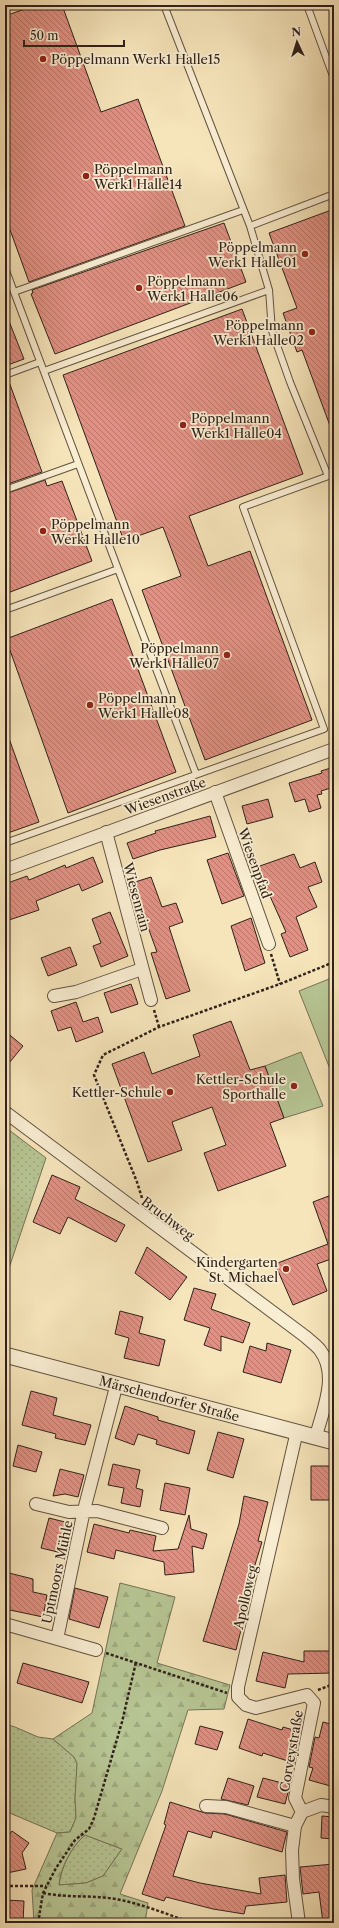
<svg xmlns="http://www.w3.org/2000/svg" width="339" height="1928" font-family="'Libre Caslon Text',serif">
<defs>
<pattern id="green-dots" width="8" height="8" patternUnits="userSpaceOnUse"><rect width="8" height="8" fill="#b7c594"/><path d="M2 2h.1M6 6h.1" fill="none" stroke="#9ea97f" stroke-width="1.8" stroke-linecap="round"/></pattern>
<pattern id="forest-firs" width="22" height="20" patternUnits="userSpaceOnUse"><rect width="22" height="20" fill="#b7c594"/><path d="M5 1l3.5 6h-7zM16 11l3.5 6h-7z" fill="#9ea97f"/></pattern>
<pattern id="building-back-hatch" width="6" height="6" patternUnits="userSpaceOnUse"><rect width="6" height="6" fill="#e19184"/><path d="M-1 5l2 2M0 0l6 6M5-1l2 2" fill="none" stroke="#b7766b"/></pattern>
</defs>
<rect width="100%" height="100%" fill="#f6e4ba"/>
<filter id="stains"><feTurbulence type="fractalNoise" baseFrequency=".005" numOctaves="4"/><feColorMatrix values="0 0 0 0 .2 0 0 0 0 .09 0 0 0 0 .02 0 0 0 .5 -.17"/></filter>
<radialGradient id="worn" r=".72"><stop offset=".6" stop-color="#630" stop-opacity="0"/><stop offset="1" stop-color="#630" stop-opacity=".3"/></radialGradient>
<!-- green -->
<path fill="url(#green-dots)" stroke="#747356" d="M5,1127L46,1158L5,1280Z
M5,1724L15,1727L38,1737L53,1739L74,1757L77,1763V1774L75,1798L76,1818L70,1832L57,1833L5,1811Z
M85,1835L122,1849L103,1876L86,1883L59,1885C61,1868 71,1846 85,1835Z"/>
<!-- forest -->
<path fill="url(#forest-firs)" stroke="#747356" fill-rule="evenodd" d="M120,1583L175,1597L157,1663L230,1685L224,1709L188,1710L162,1791L120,1894L148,1903L145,1923H34L32,1890L57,1833L70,1832L76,1818L75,1798L77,1763L74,1757L53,1739L92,1713ZM85,1835L122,1849L103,1876L86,1883L59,1885C60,1868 72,1846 85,1835Z"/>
<!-- pitch -->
<path fill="#b7c594" stroke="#747356" d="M334,977V1079L299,991Z
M301,1052L323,1106L284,1118L265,1066Z"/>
<!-- building -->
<path fill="url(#building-back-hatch)" stroke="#302119" d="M36,5H62L101,112L138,99L185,226L29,282L5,216V16Z
M334,209V434H333L302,350L297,352L283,313L297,308L269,233Z
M224,223L246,282L55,354L31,294L33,293L32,290Z
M242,309L303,474L189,516L208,566L250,551L312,720L205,760L142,590L181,576L172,551L163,527L124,541L63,375Z
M5,311L24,359L5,366Z
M5,379H8L42,472L5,485Z
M45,480L47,486L62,481L92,561L5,594V494Z
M112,599L176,772L68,813L6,639Z
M6,730L39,822L5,834V731Z
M334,767V787L321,791L322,794L317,795L321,808L309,812L305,799L295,802L289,783L322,773L321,771Z
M268,799L273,817L247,824L242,806Z
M210,816L216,837L160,850L133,859L127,843L156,833L155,831Z
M228,853L244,896L222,904L207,860Z
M294,854L300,868L315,862L322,882L308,887L317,907L296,917L308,950L290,957L281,934L286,932L257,867Z
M93,857L103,882L82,891L79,884L36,901L39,910L9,920L5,907V884L27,876L29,880L65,865L66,868Z
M151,877L162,907L176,903L183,922L169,927L190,991L166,999L151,953L157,952L132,883Z
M110,912L128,956L101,967L93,946L101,943L92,919Z
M251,918L265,963L245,971L231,926Z
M70,947L77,965L48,976L41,958Z
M131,984L138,1004L111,1013L104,993Z
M76,1002L83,1022L98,1017L103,1032L76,1042L71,1027L58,1031L51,1011Z
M231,1021L250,1070L265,1066L284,1118L270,1123L286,1166L218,1191L204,1153L226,1145L212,1107L172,1122L182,1150L148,1162L112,1064L144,1052L152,1074L200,1056L193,1035Z
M5,1031L23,1046L5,1068Z
M52,1175L80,1187L75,1199L125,1225L116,1242L68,1217L60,1234L33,1222Z
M334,1194V1258L317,1264L327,1291L293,1305L275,1264L328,1244L313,1202Z
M147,1247L187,1277L170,1300L135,1273Z
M194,1288L216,1294L211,1309L250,1323L243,1343L221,1336V1351L204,1345L210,1328L184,1320Z
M120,1311L143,1317L139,1333L165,1340L159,1366L124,1358L129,1338L115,1334Z
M267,1343L291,1350L281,1383L243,1372L250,1346L266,1351Z
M31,1391L57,1398L53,1415L91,1425L85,1445L55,1438L56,1434L22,1425Z
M125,1406L158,1417V1420L195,1431L189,1454L156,1444L157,1440L138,1434L134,1445L115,1438Z
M218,1432L244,1439L233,1478L207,1470Z
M18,1445L42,1452L36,1472L13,1466Z
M113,1464L140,1470L136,1488L143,1490L140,1507L121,1503L124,1488L108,1485Z
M311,1466H334V1500H311Z
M60,1469L84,1475L78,1497L65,1494L53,1496Z
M165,1483L190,1488L185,1515L160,1510Z
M244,1496L268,1502L258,1541L262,1542L250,1581L253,1582L236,1650L203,1641L239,1524Z
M189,1515L191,1529L207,1534L203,1549L192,1546L194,1572L165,1575L164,1562L116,1550L114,1559L87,1552L94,1524L129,1533L130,1530L156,1536L153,1551L178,1549Z
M49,1518L73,1524L66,1554L41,1548Z
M5,1572L33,1579V1592L47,1595L43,1617L5,1609Z
M75,1588L108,1597L99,1628L69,1619Z
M304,1651H334V1673L288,1674L285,1688L256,1681L263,1652L304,1662Z
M23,1663L89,1682L82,1703L17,1683Z
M248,1719L282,1730L283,1727L300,1732L294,1763L263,1753L262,1756L239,1748Z
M323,1722L334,1725V1787L309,1780L313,1768L309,1767L315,1737L319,1738Z
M200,1726L223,1732L217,1750L195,1744Z
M228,1778L254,1786L248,1805L221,1799Z
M263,1778L290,1785L285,1804L257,1797Z
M170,1802L205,1813L225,1814L287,1832L282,1852L213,1831L211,1838L188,1831L173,1876L200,1883L261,1894L259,1878L285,1875L287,1902L246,1906L244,1914L213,1909L166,1897L164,1901L142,1894L166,1825L164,1824Z
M322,1816L334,1817V1839L321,1838Z
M12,1831L29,1843L22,1853L26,1869L7,1873L5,1865V1841Z
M334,1864V1923H323L319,1892L303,1894L300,1867Z
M5,1900L24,1901L23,1923H5Z"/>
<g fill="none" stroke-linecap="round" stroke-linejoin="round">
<defs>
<path id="service" d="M164,5L250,226L269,290L272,331L290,382L328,476
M307,5L334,79
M250,226L334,194
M5,268L118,569
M14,292L243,210
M44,371L269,290
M5,375L40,362
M5,490L78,464
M5,610L118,569L196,774
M5,843L324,729L243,507L334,474"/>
<path id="minor" d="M215,792L269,944
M106,832L151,1000
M5,870L334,749
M54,996L76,992L142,969
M5,1112L306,1337C310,1341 316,1345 320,1350C339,1375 323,1409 316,1436
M297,1431L238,1687V1697L246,1705L256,1708L307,1695L314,1703L295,1798L302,1812
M36,1504L69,1512L97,1511L162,1528
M5,1624L96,1650
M57,1639L84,1510L117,1383
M206,1806L226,1807L295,1826
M299,1923L293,1879L292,1850L295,1826L302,1812L321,1805L334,1807"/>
<g id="tertiary">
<path id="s1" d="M5,1355L334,1442"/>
</g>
</defs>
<!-- service casing -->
<use href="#service" stroke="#625241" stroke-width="8"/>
<!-- minor casing -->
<use href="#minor" stroke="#625241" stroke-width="14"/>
<!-- tertiary casing -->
<use href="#tertiary" stroke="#625241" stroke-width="17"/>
<!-- path -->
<path stroke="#302119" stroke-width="2.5" stroke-dasharray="3 2" stroke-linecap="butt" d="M271,954L280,984
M154,1010L159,1027
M142,1198L137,1182L94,1075L103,1055L159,1027L280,984L334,962
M106,1653L227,1693
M318,1690L334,1684
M5,1886H46
M43,1893C68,1898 92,1895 116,1899C142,1904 167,1914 192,1923
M38,1923L43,1893L56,1868L75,1840L89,1829L94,1818L122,1722L136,1662"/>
<!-- service -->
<use href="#service" stroke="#f9edd2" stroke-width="6"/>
<!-- minor -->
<use href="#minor" stroke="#f9edd2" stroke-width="12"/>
<!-- tertiary -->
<use href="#tertiary" stroke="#f9edd2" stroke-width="15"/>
</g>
<!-- markers -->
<g fill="#8f2418" stroke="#f9edd2" stroke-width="1.5">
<circle cx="43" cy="59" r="4"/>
<circle cx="86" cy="176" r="4"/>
<circle cx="305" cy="254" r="4"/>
<circle cx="139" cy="288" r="4"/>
<circle cx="312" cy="332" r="4"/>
<circle cx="183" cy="425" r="4"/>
<circle cx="43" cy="531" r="4"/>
<circle cx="227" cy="655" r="4"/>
<circle cx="90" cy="705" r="4"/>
<circle cx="294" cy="1086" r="4"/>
<circle cx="170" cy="1092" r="4"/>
<circle cx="286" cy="1269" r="4"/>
</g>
<g text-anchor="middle" stroke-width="3.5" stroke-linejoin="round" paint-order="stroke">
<!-- poi labels -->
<g font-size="13" fill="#302119" stroke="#f9edd2" text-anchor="start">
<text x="51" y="64">Pöppelmann Werk1 Halle15</text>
<text x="94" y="174">Pöppelmann<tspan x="94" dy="15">Werk1 Halle14</tspan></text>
<text x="297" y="252" text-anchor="end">Pöppelmann<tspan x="297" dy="15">Werk1 Halle01</tspan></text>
<text x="147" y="286">Pöppelmann<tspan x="147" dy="15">Werk1 Halle06</tspan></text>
<text x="304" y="330" text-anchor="end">Pöppelmann<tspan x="304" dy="15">Werk1 Halle02</tspan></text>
<text x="191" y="423">Pöppelmann<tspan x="191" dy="15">Werk1 Halle04</tspan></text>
<text x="51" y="529">Pöppelmann<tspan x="51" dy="15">Werk1 Halle10</tspan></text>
<text x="219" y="653" text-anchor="end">Pöppelmann<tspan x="219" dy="15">Werk1 Halle07</tspan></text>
<text x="98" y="703">Pöppelmann<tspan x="98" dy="15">Werk1 Halle08</tspan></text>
<text x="286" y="1084" text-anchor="end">Kettler-Schule<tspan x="286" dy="15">Sporthalle</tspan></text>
<text x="162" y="1097" text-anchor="end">Kettler-Schule</text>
<text x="278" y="1267" text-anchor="end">Kindergarten<tspan x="278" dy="15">St. Michael</tspan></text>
</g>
<!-- street labels -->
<g font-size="13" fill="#302119" stroke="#f9edd2">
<text transform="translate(165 796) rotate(-20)" y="5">Wiesenstraße</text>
<text transform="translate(255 863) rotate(70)" y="5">Wiesenpfad</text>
<text transform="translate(137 897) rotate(75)" y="5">Wiesenrain</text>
<text transform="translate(168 1218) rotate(37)" y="5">Bruchweg</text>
<text dy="5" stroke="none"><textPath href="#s1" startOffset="170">Märschendorfer Straße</textPath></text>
<text transform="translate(57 1572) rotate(-78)" y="5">Uptmoors Mühle</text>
<text transform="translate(245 1597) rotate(-77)" y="5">Apolloweg</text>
<text transform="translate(291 1751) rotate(-80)" y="5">Corveystraße</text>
</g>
</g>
<!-- margin -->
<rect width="339" height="1928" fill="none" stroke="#f6e4ba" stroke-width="20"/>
<rect x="6" y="6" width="327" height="1916" fill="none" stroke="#302119" stroke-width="2"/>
<rect x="10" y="10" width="319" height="1908" fill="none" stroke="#302119"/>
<!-- north arrow -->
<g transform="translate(297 42) rotate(356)" stroke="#f9edd2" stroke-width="3" paint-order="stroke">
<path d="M0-3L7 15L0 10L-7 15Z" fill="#302119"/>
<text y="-6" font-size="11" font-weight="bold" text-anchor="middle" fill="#302119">N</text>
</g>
<!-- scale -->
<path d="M24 40v6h100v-6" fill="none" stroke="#302119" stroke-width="2"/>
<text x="30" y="40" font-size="12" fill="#302119" stroke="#f9edd2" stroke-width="3" paint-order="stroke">50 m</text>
<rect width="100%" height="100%" filter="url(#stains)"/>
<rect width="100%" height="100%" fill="url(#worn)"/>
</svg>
